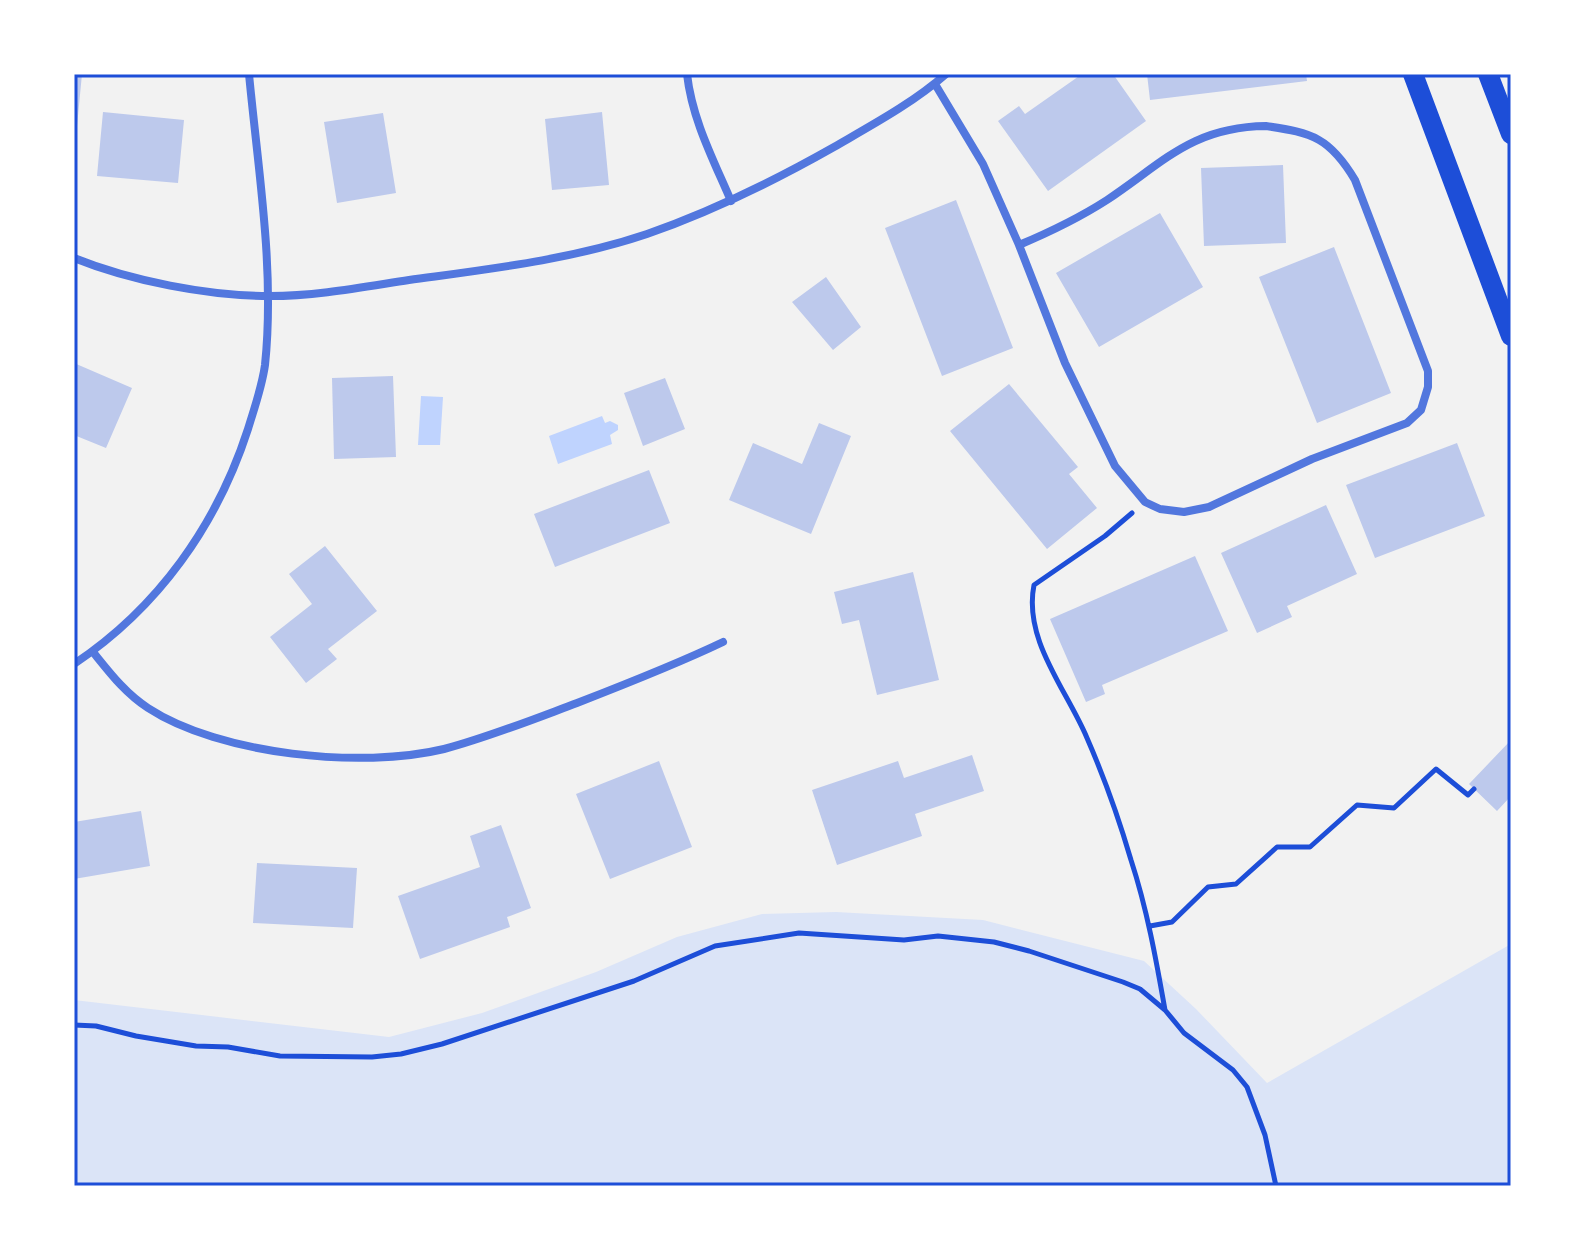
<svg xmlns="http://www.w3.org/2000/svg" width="1585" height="1260" font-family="'Sofia Sans Condensed',sans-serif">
<rect width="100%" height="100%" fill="#f2f2f2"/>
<!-- green -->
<path fill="#dbe4f7" d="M836,912L983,920L1144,961L1196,1009L1267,1083L1511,944V1186H74V1000L389,1037L482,1013L596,972L677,937L762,914Z"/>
<!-- water -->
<path fill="#bfd3fe" d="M421,396L443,397L440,445H418Z
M602,416L605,423L610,421L618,425V430L610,435L612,444L558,464L549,436Z"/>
<!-- building -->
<path fill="#bdc9ec" d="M74,74H82L77,126H74Z
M1082,74H1113L1146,121L1048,191L998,121L1019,106L1025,114Z
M1147,74H1306L1307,81L1150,100Z
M103,112L184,120L178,183L97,176Z
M602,112L609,185L552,190L545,119Z
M383,113L396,193L337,203L324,122Z
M1283,165L1286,243L1204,246L1201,168Z
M956,200L1013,348L942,376L885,228Z
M1160,213L1203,287L1099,347L1056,273Z
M1334,247L1391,393L1317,423L1259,277Z
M826,277L861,327L833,350L792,302Z
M74,363L132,388L106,448L74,435Z
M393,376L396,457L334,459L332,378Z
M665,378L685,429L643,446L624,393Z
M1009,384L1078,467L1069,474L1097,508L1047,549L950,431Z
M819,423L851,436L811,534L729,500L753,443L802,464Z
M1457,443L1485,516L1375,558L1346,485Z
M649,470L670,523L555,567L534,514Z
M1326,505L1357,574L1287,606L1292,617L1257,633L1221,553Z
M325,546L377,611L328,649L337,659L306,683L270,637L312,604L289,574Z
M1195,556L1228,631L1102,685L1105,694L1086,702L1050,619Z
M913,572L939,680L877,695L859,620L842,624L834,592Z
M1511,740V796L1497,811L1469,784Z
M972,755L984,791L915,814L922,836L837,865L812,790L898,761L904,778Z
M659,761L692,847L610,879L576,794Z
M141,811L150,866L74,879V822Z
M501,825L531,908L507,917L510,927L420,959L398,896L480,867L470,836Z
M257,863L357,868L353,928L253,923Z"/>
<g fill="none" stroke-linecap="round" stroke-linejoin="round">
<!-- path -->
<path stroke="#1d4ed8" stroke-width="5" d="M1132,513L1105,536L1034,585C1023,640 1067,690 1087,738C1104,777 1119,819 1131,860C1147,909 1156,959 1165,1010
M1150,926L1172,922L1208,887L1236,884L1277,847H1310L1357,805L1394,808L1436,769L1468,795L1474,789
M74,1025L96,1026L136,1036L196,1046L228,1047L280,1056L372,1057L401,1054L442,1044L634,981L715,946L799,933L904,940L938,936L994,942L1029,951L1123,982L1140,989L1165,1010L1184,1033L1233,1070L1247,1087L1265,1135L1276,1186"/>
<!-- minor -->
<path stroke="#5277de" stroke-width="8" d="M687,74C692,119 713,159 731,201
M935,84L983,164L1019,245
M1266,126C1313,133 1330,138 1355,180L1428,371V387L1421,410L1407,423L1312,459L1209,507L1184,512L1160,509L1145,502L1115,466L1065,363L1019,245C1050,232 1079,218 1107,200C1164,162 1192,127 1266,126Z
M74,258C131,281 208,296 270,296C316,296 363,287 409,280C489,269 570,260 647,234C713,211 774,181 834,147C872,125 913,103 946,74
M93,652C110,673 125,693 148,708C220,755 362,769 444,749C489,737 534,719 577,703C626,684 675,665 723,642
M74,664C158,608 217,525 248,429C254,409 262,387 265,365C275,269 258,170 249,74"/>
<!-- primary -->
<path stroke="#1d4ed8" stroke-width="20" d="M1413,74L1511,336
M1488,74L1511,134"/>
</g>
<!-- border -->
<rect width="1585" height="1260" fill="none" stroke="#ffffff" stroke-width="152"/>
<rect x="76" y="76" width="1433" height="1108" fill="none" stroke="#1d4ed8" stroke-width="3"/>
</svg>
